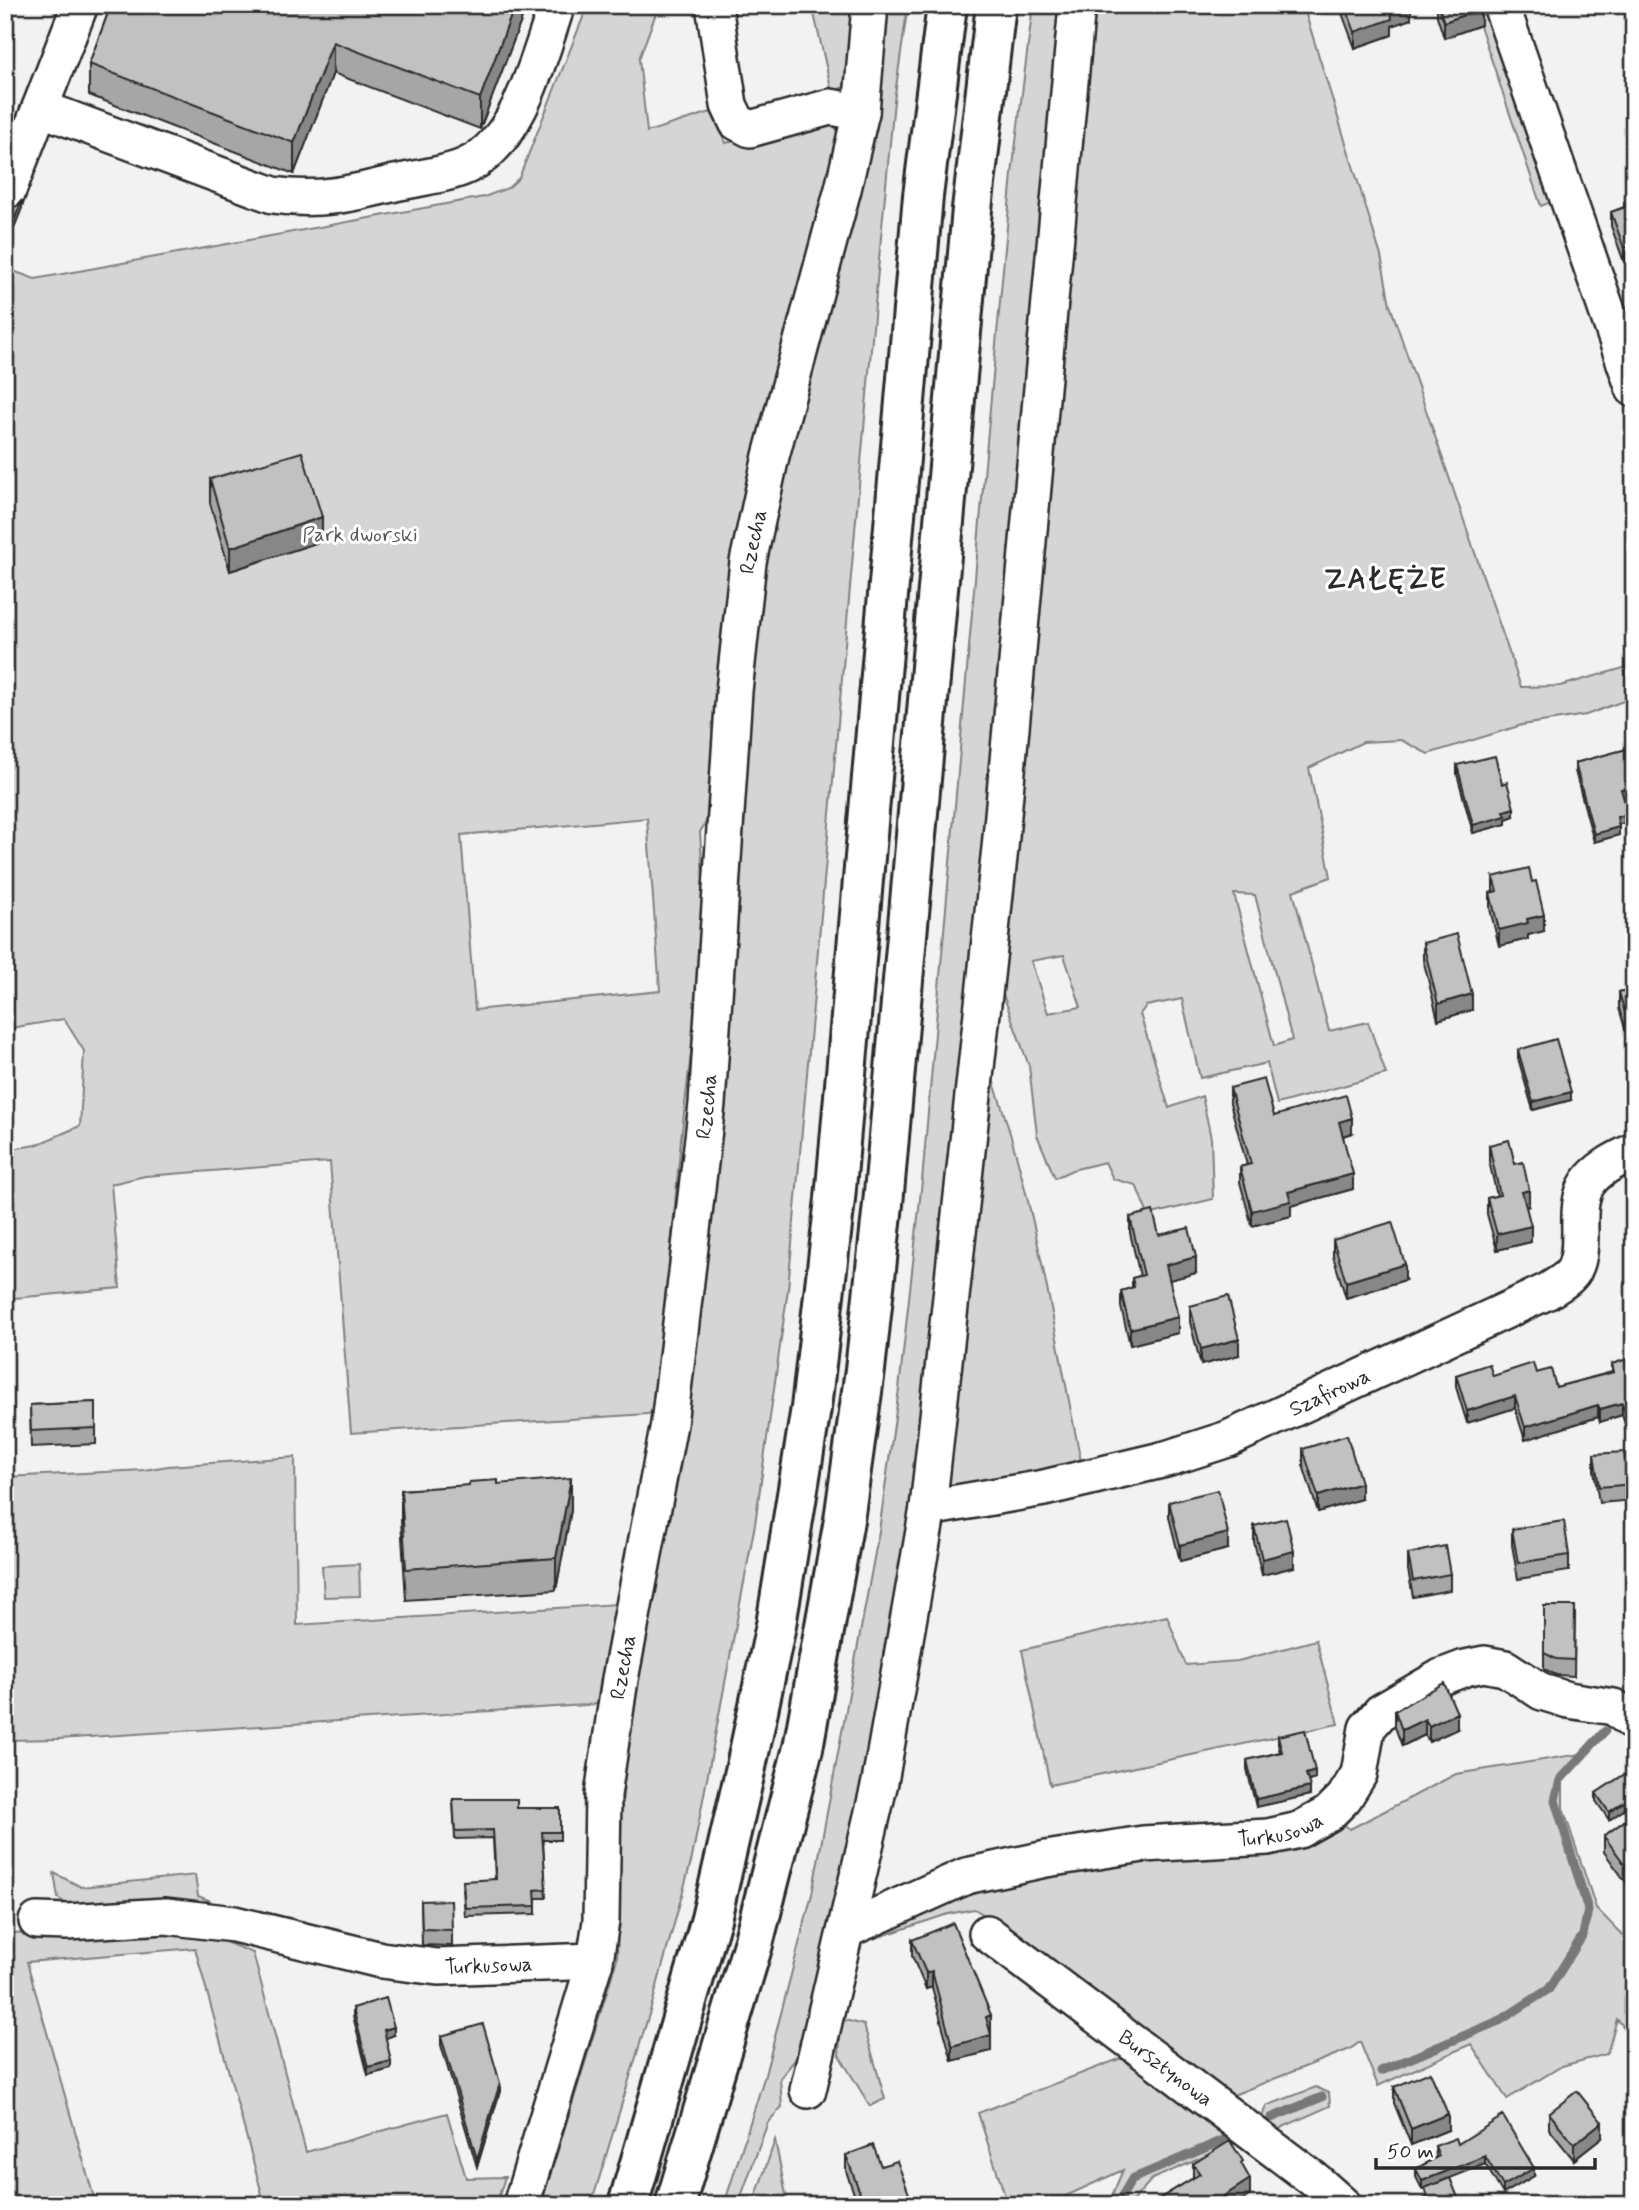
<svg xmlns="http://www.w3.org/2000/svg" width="1639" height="2210" font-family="Mynerve,sans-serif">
<rect width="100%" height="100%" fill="#f2f2f2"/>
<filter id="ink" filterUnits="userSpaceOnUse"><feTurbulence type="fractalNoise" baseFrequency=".0143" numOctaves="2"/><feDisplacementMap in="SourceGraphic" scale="14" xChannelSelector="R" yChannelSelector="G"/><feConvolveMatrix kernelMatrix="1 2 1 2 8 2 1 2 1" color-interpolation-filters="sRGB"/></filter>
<g filter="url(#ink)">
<!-- green -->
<path fill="#d5d5d5" stroke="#808080" stroke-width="2" fill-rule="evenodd" d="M588,5H659L639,59L647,132L711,112L726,143L822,118L837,129L841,143L715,807L700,832L706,924L681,1139L656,1410L648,1414L351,1433L330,1162L145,1176L111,1184L120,1288L5,1299V1150L36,1145L80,1126L84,1051L64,1019L5,1029V268L35,279L484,197L508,188L519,178ZM647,818L660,991L475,1010L461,835Z
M812,5H856L853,69L844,87L832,92Z
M886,5H908L894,101L880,248L788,1289L755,1524L692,1858L653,2001L591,2205H541L617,1959L621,1816L627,1745L766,546L835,276Z
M1033,5H1062L939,1324L889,1678L808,2044L780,2078L782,2107L768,2122L738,2205H724L765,2075L812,1894L879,1531L899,1389L922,1181L990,408L1012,174Z
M1132,5H1303L1381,256L1390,305L1521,687L1560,686L1634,665V697L1586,715L1522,725L1428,754L1401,740L1363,742L1309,768L1331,877L1293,891L1329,1031L1368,1022L1386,1074L1277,1104L1267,1063L1200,1078L1182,999L1146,1006L1140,1014L1169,1108L1202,1096L1211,1138L1213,1199L1148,1215L1136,1185L1113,1179L1105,1162L1072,1170L1055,1178L1037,1135L1029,1066L1001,989L1020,830L1019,788L1087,29L1096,16ZM1234,894L1255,895L1292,1040L1274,1046ZM1064,955L1081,1007L1048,1013L1031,961Z
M1473,5H1493L1559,199L1541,206Z
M992,1077C1036,1202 1055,1337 1082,1466L977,1484L950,1485L947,1458Z
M295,1457L297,1625L616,1604L601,1704L58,1739L5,1740V1477L144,1470L168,1466Z
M359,1564L360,1596L324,1597L322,1566Z
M1167,1616L1186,1665L1238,1661L1316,1640L1338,1724L1050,1785L1022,1650Z
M1580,1754L1563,1778V1808L1596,1908L1625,1938L1634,1931V2039L1617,2019L1607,2054L1562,2066L1507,2099L1471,2044L1378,2086L1360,2042L1350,2049L1223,2099L983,1914L974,1909L948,1914L858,1944L961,1888L1338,1820L1350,1829L1456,1774Z
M54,1873L81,1887L195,1875L198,1896L211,1901L71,1907L58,1898Z
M190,1928L253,1953L306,2152L447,2113L466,2178L505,2177L496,2205H265L195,1948L27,1962L96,2205H5V1933Z
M841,2019L864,2025L885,2099L870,2106L839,2055Z
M1119,2059H1141L1241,2141L1152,2179L1129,2205H1108L1123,2170L1046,2205H1008L978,2113Z
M1316,2087L1329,2093L1330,2106L1272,2132L1262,2117L1266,2106Z
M775,2140L788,2205H753Z"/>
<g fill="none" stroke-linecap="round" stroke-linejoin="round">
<!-- stream -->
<path stroke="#787878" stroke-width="9" d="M1381,2071L1501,2020L1549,1989L1583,1935L1588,1910L1555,1800L1560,1780L1605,1731
M1271,2118L1322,2097
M1117,2205L1132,2179L1226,2139"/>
<defs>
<g id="minor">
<path d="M714,5L729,105L737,122L750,129L830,107L861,112"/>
<path d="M1501,5L1634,389"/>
<path d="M40,108L273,195C319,202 350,194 395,183C417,178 448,175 468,165C520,140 539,56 557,5"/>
<path d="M5,198L80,5"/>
<path id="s1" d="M928,1508L1044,1488L1166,1459L1228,1439L1548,1291C1557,1285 1569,1279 1574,1270C1587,1245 1572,1207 1588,1183C1598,1168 1618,1159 1634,1151"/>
<path id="s2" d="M37,1921L67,1922L166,1916L234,1924L381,1960L438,1967L595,1961"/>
<path id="s3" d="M846,1930L966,1876L1046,1859L1143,1844L1268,1837L1299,1830L1328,1814L1344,1798L1359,1774L1367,1728L1381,1712L1441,1677L1465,1668L1484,1664L1505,1668L1542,1692L1568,1700L1614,1707L1634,1723"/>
<path id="s4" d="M987,1933L1316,2181L1343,2205"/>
<path d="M808,2090L880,1782L928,1508L1000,848L1077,5"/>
<path id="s5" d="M521,2205L595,1961L601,1921L603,1795L620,1679L669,1424L707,1104L734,691L748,562L771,456L843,189L861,112L870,5"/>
</g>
<path id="major" d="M628,2205L711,1919L746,1767L776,1625L811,1408L835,1199L923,196L947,5
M675,2205L753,1944L803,1748L844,1520L865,1370L883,1204L972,209L996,5"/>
</defs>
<!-- minor casing -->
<use href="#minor" stroke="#2b2b2b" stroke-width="40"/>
<!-- major casing -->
<use href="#major" stroke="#2b2b2b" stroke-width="44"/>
<!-- minor -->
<use href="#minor" stroke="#fff" stroke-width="35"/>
<!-- major -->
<use href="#major" stroke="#fff" stroke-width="38"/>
</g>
<!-- wall -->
<path fill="#a6a6a6" stroke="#2b2b2b" stroke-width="2" d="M111,5H527L480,129L333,73L294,174L89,95V64Z
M1339,5H1411V19L1392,26V35L1355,48Z
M1437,5H1480L1481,25L1444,38L1437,16Z
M1634,130V160L1629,146V132Z
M1634,199V259L1624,262L1611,226V212L1624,207V202Z
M210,479L322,541L230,571L210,503Z
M1634,747V794L1623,797L1628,822L1619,824V835L1594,842L1575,771V763Z
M1457,765L1514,816L1506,819V824L1473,833L1457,774Z
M1493,877L1544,931L1528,935V939L1499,946L1490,909V893L1493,892Z
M1423,943L1472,1010L1438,1020L1423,959Z
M1634,988L1632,1052L1619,1008V992Z
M1518,1050L1571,1100L1533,1110L1518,1058Z
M1230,1088L1274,1116L1352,1133L1343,1136L1353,1189L1291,1206V1216L1252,1226L1240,1182V1167L1247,1165L1230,1103Z
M1489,1145L1515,1164L1529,1206L1526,1207L1531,1242L1497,1250L1487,1214V1198L1497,1196L1489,1161Z
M1130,1217L1159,1235L1196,1273L1169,1280L1178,1333L1130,1345L1121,1307V1291L1132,1288V1278L1140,1276L1130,1233Z
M1333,1240L1405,1280L1346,1298L1333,1256Z
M1190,1306L1239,1355L1201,1365L1190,1322Z
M1634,1357V1421L1625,1424L1622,1415L1600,1422L1598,1417L1525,1440L1515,1408L1467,1423L1456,1387V1375L1493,1376L1536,1373L1556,1387L1612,1372V1364Z
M96,1402V1444L31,1447L30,1405Z
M1303,1449L1361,1499L1318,1512L1303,1465Z
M1594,1454L1625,1459L1634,1458V1500L1599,1503L1594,1470Z
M498,1484L571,1510L556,1590L406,1600L401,1521V1490Z
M1169,1502L1228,1549L1180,1561L1169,1517Z
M1254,1526L1294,1567L1262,1575L1254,1542Z
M1512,1529L1569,1555V1571L1518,1579L1512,1545Z
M1627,1547H1634V1598H1632L1627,1563Z
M1408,1554L1450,1574V1590L1413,1597L1408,1570Z
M1544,1606H1575L1574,1676L1556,1675L1544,1669Z
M1395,1711L1457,1729L1429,1742L1425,1735L1402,1746L1395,1727Z
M1278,1736L1315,1779L1308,1781L1310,1795L1256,1807L1247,1769V1760L1280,1752L1278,1744Z
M1628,1772L1609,1820L1596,1801V1793Z
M453,1799L517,1808H560V1840H543L546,1898H536V1914L465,1916L463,1889L495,1879L493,1838L455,1839Z
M1634,1814L1631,1889L1604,1852V1836Z
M421,1901L452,1930V1946L422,1945Z
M912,1940L991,2031V2051L952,2061L932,1987L926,1989L912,1956Z
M353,2008L394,2035L385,2038L391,2069L368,2075L353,2016Z
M441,2036L500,2091L477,2167L441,2045Z
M1394,2087L1448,2130L1411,2145L1394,2103Z
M1549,2113L1602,2138L1574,2160L1549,2129Z
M1458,2144L1534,2176L1503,2194L1485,2164L1422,2189L1416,2177V2169L1436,2157L1435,2146Z
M846,2155L881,2166L913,2205H858L846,2171Z
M1193,2164L1243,2167L1250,2195L1235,2205H1149L1193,2178Z"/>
<!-- shaded-wall -->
<path fill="#878787" stroke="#2b2b2b" stroke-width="2" d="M515,5H527L480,129V98Z
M1406,5H1411V19L1392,26V35L1355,48V32L1391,11Z
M1481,9V25L1444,38V22Z
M333,42V73L294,174V143Z
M22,200V208L5,251V243Z
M1634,244V259L1624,262V248Z
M322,517V541L230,571V548Z
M1634,786V794L1621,797V789Z
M1514,808V816L1506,819V824L1473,833V825L1504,811Z
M1628,814V822L1617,825V817Z
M1619,827V835L1594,842V834Z
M1544,915V931L1528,935V939L1499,946V930L1527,919Z
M1472,994V1010L1438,1020V1004Z
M1634,1035V1051L1632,1052V1036Z
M1571,1092V1100L1533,1110V1102Z
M1352,1118V1133L1339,1137V1122Z
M1353,1174V1189L1291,1206V1216L1252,1226V1211L1288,1192Z
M1529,1190V1206L1522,1208V1192Z
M1531,1226V1242L1497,1250V1234Z
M1196,1257V1273L1166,1281V1265Z
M1405,1264V1280L1346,1298V1282Z
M1178,1317V1333L1130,1345V1329Z
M1239,1339V1355L1201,1365V1349Z
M1515,1396V1408L1467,1423V1411Z
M1622,1403V1415L1600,1422V1409Z
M1598,1405V1417L1525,1440V1427Z
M1634,1409V1421L1625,1424V1411Z
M571,1478V1510L556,1590V1558Z
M1361,1483V1499L1318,1512V1496Z
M1228,1533V1549L1180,1561V1545Z
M1294,1551V1567L1262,1575V1559Z
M1457,1713V1729L1429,1742V1726Z
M1425,1719V1735L1402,1746V1730Z
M1315,1771V1779L1306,1782V1774Z
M1310,1787V1795L1256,1807V1799Z
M1634,1795V1803L1609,1820V1812Z
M1634,1872V1888L1631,1889V1873Z
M932,1971V1987L926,1989V1973Z
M991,2015V2031L986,2032V2017Z
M394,2027V2035L384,2039V2030Z
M991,2035V2051L952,2061V2046Z
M391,2061V2069L368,2075V2067Z
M500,2083V2091L477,2167V2159Z
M1448,2114V2130L1411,2145V2129Z
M1602,2122V2138L1574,2160V2144Z
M1485,2156V2164L1422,2189V2181Z
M1534,2168V2176L1503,2194V2186Z
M1250,2179V2195L1235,2205H1210Z
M867,2199V2205H863V2201Z"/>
<!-- building -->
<path fill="#c1c1c1" stroke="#2b2b2b" stroke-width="2" d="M111,5H515L480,98L333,42L294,143L89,64Z
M1345,5H1406L1391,11L1392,19L1355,32Z
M1438,5H1480L1481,9L1444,22Z
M1634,130V146L1629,132Z
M1634,199V244L1624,248L1611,212L1626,207L1624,202Z
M22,200L5,243V210H7L17,206Z
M302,452L322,517L230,548L210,479Z
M1634,747V786L1621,789L1628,814L1617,817L1619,827L1594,834L1575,763Z
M1495,756L1502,784L1507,782L1514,808L1504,811L1506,816L1473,825L1457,765Z
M1529,868L1532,882L1536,881L1544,915L1527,919L1528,923L1499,930L1490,893L1497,891L1493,877Z
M1457,934L1472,994L1438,1004L1423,943Z
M1634,988V1035L1632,1036L1619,992Z
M1556,1039L1571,1092L1533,1102L1518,1050Z
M1264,1079L1274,1116L1346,1095L1352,1118L1339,1122L1353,1174L1288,1192L1291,1201L1252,1211L1240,1167L1251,1164L1230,1088Z
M1509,1140L1515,1164L1523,1162L1529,1190L1522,1192L1531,1226L1497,1234L1487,1198L1500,1195L1489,1145Z
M1153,1211L1159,1235L1189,1228L1196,1257L1166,1265L1178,1317L1130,1329L1121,1291L1134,1287L1132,1278L1144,1275L1130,1217Z
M1392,1222L1405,1264L1346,1282L1333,1240Z
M1228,1296L1239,1339L1201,1349L1190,1306Z
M1634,1357V1409L1625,1411L1622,1403L1600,1409L1598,1405L1525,1427L1515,1396L1467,1411L1456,1375L1489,1364L1493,1376L1533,1363L1536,1373L1551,1369L1556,1387L1614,1372L1612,1364Z
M96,1402V1428L31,1431L30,1405Z
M1347,1435L1361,1483L1318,1496L1303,1449Z
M1624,1452L1625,1459L1634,1458V1484L1599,1487L1594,1454Z
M571,1478L556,1558L406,1569L401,1490L469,1485V1482L498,1480V1484Z
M1218,1490L1228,1533L1180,1545L1169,1502Z
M1286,1518L1294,1551L1262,1559L1254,1526Z
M1564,1521L1569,1555L1518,1563L1512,1529Z
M1445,1546L1450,1574L1413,1581L1408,1554Z
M1627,1547H1634V1582L1632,1583Z
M1544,1606H1575L1574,1660L1556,1659L1544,1653Z
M1444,1683L1457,1713L1429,1726L1425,1719L1402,1730L1395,1711Z
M1305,1730L1315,1771L1306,1774L1310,1787L1256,1799L1247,1760L1282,1752L1278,1736Z
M1628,1772L1634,1780V1795L1609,1812L1596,1793Z
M453,1799H517V1808H560V1832H542L546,1889L535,1890L536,1906L465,1908L463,1881L496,1879L493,1830L455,1831Z
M1634,1814V1872L1631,1873L1604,1836Z
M451,1900L452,1930L422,1929L421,1901Z
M953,1923L991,2015L986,2017L991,2035L952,2046L932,1971L926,1973L912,1940Z
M386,1998L394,2027L384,2030L391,2061L368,2067L353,2008Z
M483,2024L500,2083L477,2159L441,2036Z
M1430,2072L1448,2114L1411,2129L1394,2087Z
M1577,2091L1602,2122L1574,2144L1549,2113Z
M1503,2116L1534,2168L1503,2186L1485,2156L1422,2181L1416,2169L1439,2156L1435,2146L1456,2138L1458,2144Z
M1230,2141L1243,2161L1241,2163L1250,2179L1210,2205H1149L1200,2174L1193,2164Z
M873,2145L881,2166L897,2161L913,2205H869L867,2199L863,2201L846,2155Z
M1450,2178L1461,2205H1414L1413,2203L1428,2197L1425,2188Z"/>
</g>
<g text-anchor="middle" stroke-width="6" stroke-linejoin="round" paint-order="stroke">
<!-- park labels -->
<g font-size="21" fill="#565656" stroke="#fff">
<text x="360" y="541">Park dworski</text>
</g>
<!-- street labels -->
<g font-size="21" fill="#2b2b2b" stroke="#fff">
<text dy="7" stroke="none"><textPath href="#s5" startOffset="1685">Rzecha</textPath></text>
<text dy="7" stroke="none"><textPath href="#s5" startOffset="1118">Rzecha</textPath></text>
<text dy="7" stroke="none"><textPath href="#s1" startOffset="420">Szafirowa</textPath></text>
<text dy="7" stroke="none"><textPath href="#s5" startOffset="551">Rzecha</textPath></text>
<text dy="7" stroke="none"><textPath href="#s3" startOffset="450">Turkusowa</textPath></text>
<text dy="7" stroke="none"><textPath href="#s2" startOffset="457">Turkusowa</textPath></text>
<text dy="7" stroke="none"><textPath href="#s4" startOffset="224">Bursztynowa</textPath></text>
</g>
<!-- district labels -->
<g font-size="28" font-weight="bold" letter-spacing="2" fill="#2b2b2b" stroke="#fff">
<text x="1386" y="588">ZAŁĘŻE</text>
</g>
</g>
<!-- margin -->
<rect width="1639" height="2210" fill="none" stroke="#fff" stroke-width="28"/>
<rect x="14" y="14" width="1611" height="2182" fill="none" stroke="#2b2b2b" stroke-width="2.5" filter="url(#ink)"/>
<!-- scale -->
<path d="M1376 2158v10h219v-10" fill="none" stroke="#2b2b2b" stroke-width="3.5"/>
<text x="1387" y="2158" font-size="21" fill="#2b2b2b" stroke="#ffffff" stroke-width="5" paint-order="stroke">50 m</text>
</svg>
